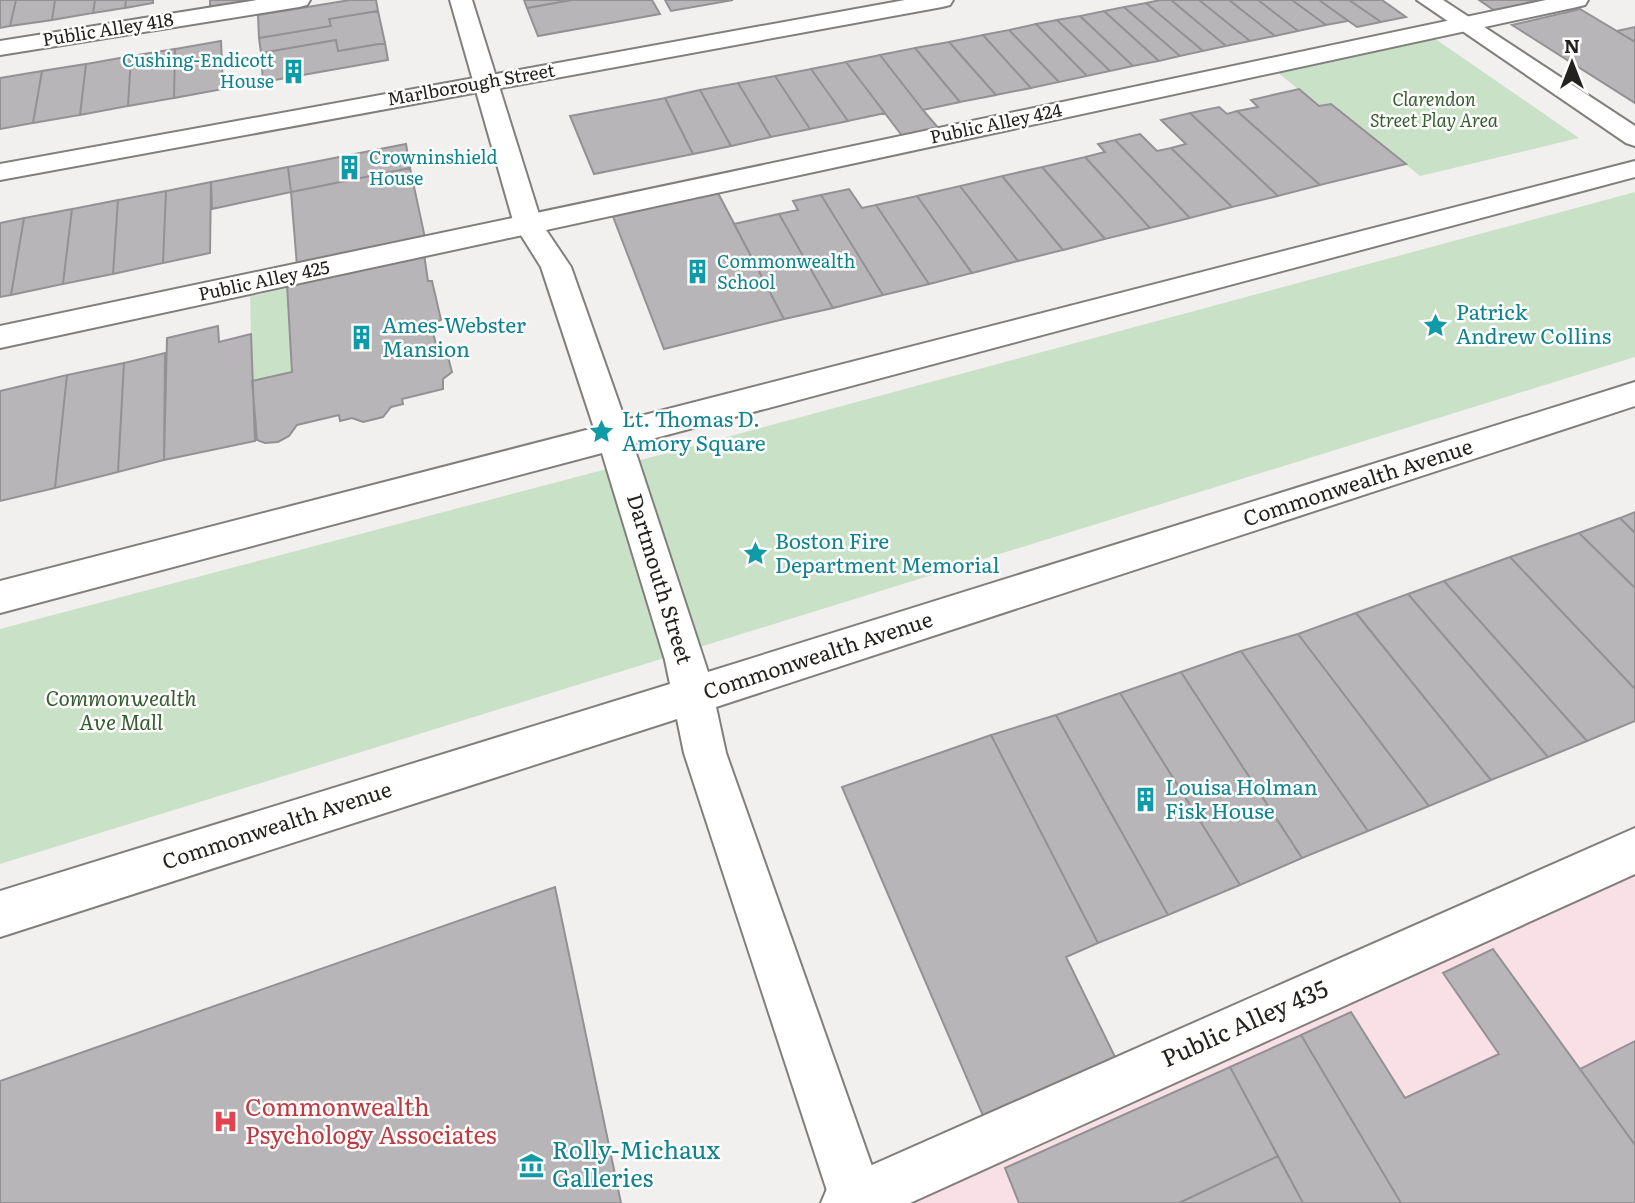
<svg xmlns="http://www.w3.org/2000/svg" width="1635" height="1203" font-family="Literata,serif">
<rect width="100%" height="100%" fill="#f2f0ee"/>
<!-- commercial -->
<path fill="#f9dfe6" d="M1635,851V1203H848Z"/>
<!-- green -->
<path fill="#c9e1c6" d="M1434,38L1579,138L1420,176L1331,104L1319,106L1277,72Z
M1635,192V357L0,864V629L690,447Z
M287,288L292,372L252,381L250,296Z"/>
<!-- building -->
<path fill="#b7b5b8" stroke="#939194" stroke-width="2" d="M0,0H16L10,26L0,28Z
M16,0H55L52,20L10,26Z
M55,0H95L93,13L52,20Z
M95,0H126L125,8L93,13Z
M126,0H153V3L125,8Z
M210,0H249V4L210,11Z
M350,0H376L378,11L329,19L331,26L259,38L258,15Z
M524,0H572L527,8Z
M572,0H652L660,14L538,36L527,8Z
M665,0H733L671,11Z
M1160,0H1171L1226,46L1203,51L1146,3Z
M1171,0H1199L1250,41L1226,46Z
M1199,0H1229L1275,36L1250,41Z
M1229,0H1258L1298,31L1275,36Z
M1258,0H1292L1326,25L1298,31Z
M1292,0H1319L1348,21L1326,25Z
M1319,0H1349L1381,22L1357,27Z
M1349,0H1382L1406,17L1381,22Z
M1479,0H1546L1495,11Z
M1146,3L1203,51L1180,56L1124,7Z
M1124,7L1180,56L1159,61L1104,11Z
M1580,9L1635,42V103L1512,25Z
M378,11L385,43L338,51L336,40L261,53L259,38L331,26L329,19Z
M1104,11L1159,61L1133,66L1080,16Z
M1080,16L1133,66L1110,71L1057,20Z
M1057,20L1110,71L1087,76L1036,24Z
M1036,24L1087,76L1059,82L1009,30Z
M1635,27V42L1617,31Z
M1009,30L1059,82L1031,88L983,35Z
M983,35L1031,88L996,95L949,42Z
M336,40L338,51L385,43L388,60L263,82L261,53Z
M221,41L223,89L174,98L175,49Z
M949,42L996,95L960,102L915,48Z
M915,48L960,102L923,110L880,55Z
M175,49L174,98L128,106L131,56Z
M880,55L923,110L939,129L903,137L846,62Z
M131,56L128,106L80,115L86,64Z
M846,62L885,113L848,121L811,69Z
M86,64L80,115L33,123L42,71Z
M811,69L848,121L810,129L775,76Z
M42,71L33,123L0,129V78Z
M775,76L810,129L771,137L738,83Z
M738,83L771,137L731,146L700,90Z
M1299,89L1319,106L1331,104L1406,164L1320,185L1237,111L1258,107L1251,100Z
M700,90L731,146L693,154L665,98Z
M665,98L693,154L594,174L570,116Z
M1219,107L1227,114L1237,111L1320,185L1278,196L1190,113Z
M1190,113L1278,196L1232,207L1171,148L1186,144L1161,120Z
M1140,134L1157,151L1171,148L1232,207L1190,218L1115,140Z
M1115,140L1190,218L1150,228L1085,157L1105,152L1098,144Z
M406,144L410,168L291,192L288,167Z
M1085,157L1150,228L1105,239L1042,167Z
M288,167L291,192L212,209L211,182Z
M1042,167L1105,239L1063,250L1002,176Z
M410,168L425,238L297,266L291,192Z
M1002,176L1063,250L1018,261L960,186Z
M211,182L210,253L163,263L166,191Z
M960,186L1018,261L972,273L917,196Z
M849,189L862,208L876,205L929,284L883,295L821,195Z
M166,191L163,263L113,274L118,200Z
M718,193L784,319L664,349L612,214Z
M821,195L883,295L833,308L779,214L798,210L793,201Z
M917,196L972,273L929,284L876,205Z
M118,200L113,274L63,284L72,209Z
M72,209L63,284L11,295L24,218Z
M779,214L833,308L784,319L734,224Z
M24,218L11,295L0,297V223Z
M424,254L428,281H432L441,320L431,324L438,353L448,357L452,372L443,379V389L402,399L403,404L391,407L383,417L363,422L352,418L340,421L339,415L297,425L289,436L278,442L265,443L257,440L252,381L292,372L287,284Z
M218,326L219,342L251,334L255,441L164,460L167,338Z
M165,353L164,460L118,472L124,363Z
M124,363L118,472L55,488L67,375Z
M67,375L55,488L0,501V391Z
M1635,512V533L1620,518Z
M1620,518L1635,533V588L1579,533Z
M1579,533L1635,588V689L1510,557Z
M1510,557L1635,689V721L1587,741L1444,581Z
M1444,581L1587,741L1548,757L1408,594Z
M1408,594L1548,757L1491,780L1356,613Z
M1356,613L1491,780L1429,806L1298,634Z
M1298,634L1429,806L1368,831L1241,651Z
M1241,651L1368,831L1302,858L1181,672Z
M1181,672L1302,858L1240,885L1120,693Z
M1120,693L1240,885L1168,915L1056,715Z
M1056,715L1168,915L1098,943L991,735Z
M991,735L1098,943L1066,957L1119,1065L987,1125L842,787Z
M555,887L621,1203H0V1081Z
M1493,949L1635,1145V1203H1401L1301,1035L1351,1012L1405,1098L1499,1054L1443,973Z
M1301,1035L1401,1203H1303L1230,1067Z
M1635,1041V1145L1580,1069Z
M1230,1067L1278,1156L1179,1203H1019L1005,1168Z
M1278,1156L1303,1203H1179Z"/>
<g fill="none" stroke-linecap="round" stroke-linejoin="round">
<defs>
<path id="minor" d="M257,0H310L307,5L299,7L0,55V41Z
M905,0H953L950,5L942,7L0,180V164Z
M1546,0H1588L1585,5L1577,7L0,348V326Z
M1635,828V874L910,1203H821L829,1184Z"/>
<path id="major" d="M450,0H472L542,224L571,267L625,420L1635,161V177L633,444L708,672L1635,382V406L716,707L726,753L885,1203H831L684,753L677,719L0,937V891L670,684L665,660L602,453L0,613V581L594,428L541,267L514,224Z
M1417,0H1443L1635,126V146L1626,143Z"/>
</defs>
<!-- minor casing -->
<use href="#minor" stroke="#817f7c" stroke-width="4"/>
<!-- major casing -->
<use href="#major" stroke="#817f7c" stroke-width="4"/>
<!-- minor -->
<use href="#minor" fill="#fff" fill-rule="evenodd"/>
<!-- major -->
<use href="#major" fill="#fff" fill-rule="evenodd"/>
</g>
<!-- icons -->
<defs>
<symbol id="building-bare" viewBox="-9 -9 18 18"><path d="M-4-6H4V6H1V3H-1V6H-4ZM-2.5-4.3h1.7v1.8h-1.7ZM.8-4.3h1.7v1.8H.8ZM-2.5-1h1.7V.8h-1.7ZM.8-1h1.7V.8H.8Z" fill="#0f9aa8" stroke="#fffefc" stroke-width="2.5" paint-order="stroke"/></symbol>
<symbol id="sight-bare" viewBox="-9 -9 18 18"><path d="M0-6L1.8-2.2L6-1.7L2.9 1.2L3.7 5.4L0 3.3L-3.7 5.4L-2.9 1.2L-6-1.7L-1.8-2.2Z" fill="#0f9aa8" stroke="#fffefc" stroke-width="2.5" paint-order="stroke"/></symbol>
<symbol id="hospital-bare" viewBox="-9 -9 18 18"><path d="M-5-5h3v3.5h4V-5h3V5h-3V1.5h-4V5h-3Z" fill="#e0444e" stroke="#fffefc" stroke-width="2.5" paint-order="stroke"/></symbol>
<symbol id="museum-bare" viewBox="-9 -9 18 18"><path d="M0-6L6-3V-2H-6V-3ZM-5-1h2V3h-2ZM-1-1h2V3h-2ZM3-1h2V3H3ZM-6 4H6V6H-6Z" fill="#0f9aa8" stroke="#fffefc" stroke-width="2.5" paint-order="stroke"/></symbol>
</defs>
<g fill-rule="evenodd">
<use href="#building-bare" x="276" y="54" width="35" height="35"/>
<use href="#building-bare" x="332" y="150" width="35" height="35"/>
<use href="#building-bare" x="680" y="254" width="35" height="35"/>
<use href="#sight-bare" x="1418" y="308" width="35" height="35"/>
<use href="#building-bare" x="344" y="320" width="35" height="35"/>
<use href="#sight-bare" x="584" y="414" width="35" height="35"/>
<use href="#sight-bare" x="738" y="536" width="35" height="35"/>
<use href="#building-bare" x="1128" y="782" width="35" height="35"/>
<use href="#hospital-bare" x="208" y="1104" width="35" height="35"/>
<use href="#museum-bare" x="514" y="1148" width="35" height="35"/>
</g>
<g text-anchor="middle" stroke-width="5" stroke-linejoin="round" paint-order="stroke">
<!-- far-street labels -->
<g font-size="18" fill="#232221" stroke="#fffefc">
<text transform="translate(108 30) rotate(-9)" y="6">Public Alley 418</text>
<text transform="translate(471 85) rotate(-10)" y="6">Marlborough Street</text>
<text transform="translate(996 124) rotate(-12)" y="6">Public Alley 424</text>
<text transform="translate(264 281) rotate(-12)" y="6">Public Alley 425</text>
</g>
<!-- far-culture labels -->
<g font-size="18" fill="#0d838f" stroke="#fffefc" text-anchor="start">
<text x="274" y="67" text-anchor="end">Cushing-Endicott<tspan x="274" dy="21">House</tspan></text>
<text x="369" y="164">Crowninshield<tspan x="369" dy="21">House</tspan></text>
<text x="717" y="268">Commonwealth<tspan x="717" dy="21">School</tspan></text>
</g>
<!-- far-park labels -->
<g font-size="18" font-style="italic" fill="#355d33" stroke="#fffefc">
<text x="1434" y="106">Clarendon<tspan x="1434" dy="21">Street Play Area</tspan></text>
</g>
<!-- culture labels -->
<g font-size="21" fill="#0d838f" stroke="#fffefc" text-anchor="start">
<text x="1456" y="320">Patrick<tspan x="1456" dy="24">Andrew Collins</tspan></text>
<text x="382" y="333">Ames-Webster<tspan x="382" dy="24">Mansion</tspan></text>
<text x="622" y="427">Lt. Thomas D.<tspan x="622" dy="24">Amory Square</tspan></text>
<text x="775" y="549">Boston Fire<tspan x="775" dy="24">Department Memorial</tspan></text>
<text x="1165" y="795">Louisa Holman<tspan x="1165" dy="24">Fisk House</tspan></text>
</g>
<!-- street labels -->
<g font-size="21" fill="#232221" stroke="#fffefc">
<text transform="translate(1358 483) rotate(-18)" y="7">Commonwealth Avenue</text>
<text transform="translate(659 579) rotate(73)" y="7">Dartmouth Street</text>
<text transform="translate(818 656) rotate(-18)" y="7">Commonwealth Avenue</text>
<text transform="translate(277 826) rotate(-18)" y="7">Commonwealth Avenue</text>
</g>
<!-- park labels -->
<g font-size="21" font-style="italic" fill="#355d33" stroke="#fffefc">
<text x="121" y="706">Commonwealth<tspan x="121" dy="24">Ave Mall</tspan></text>
</g>
<!-- near-street labels -->
<g font-size="24" fill="#232221" stroke="#fffefc">
<text transform="translate(1245 1024) rotate(-24)" y="8">Public Alley 435</text>
</g>
<!-- near-health labels -->
<g font-size="24" fill="#be3a42" stroke="#fffefc" text-anchor="start">
<text x="245" y="1116">Commonwealth<tspan x="245" dy="28">Psychology Associates</tspan></text>
</g>
<!-- near-culture labels -->
<g font-size="24" fill="#0d838f" stroke="#fffefc" text-anchor="start">
<text x="552" y="1159">Rolly-Michaux<tspan x="552" dy="28">Galleries</tspan></text>
</g>
</g>
<!-- north arrow -->
<g transform="translate(1572 63)" stroke="#fffefc" stroke-width="5" paint-order="stroke">
<path d="M0-5L12 26L0 18L-12 26Z" fill="#232221"/>
<text y="-10" font-size="19" font-weight="bold" text-anchor="middle" fill="#232221">N</text>
</g>
</svg>
